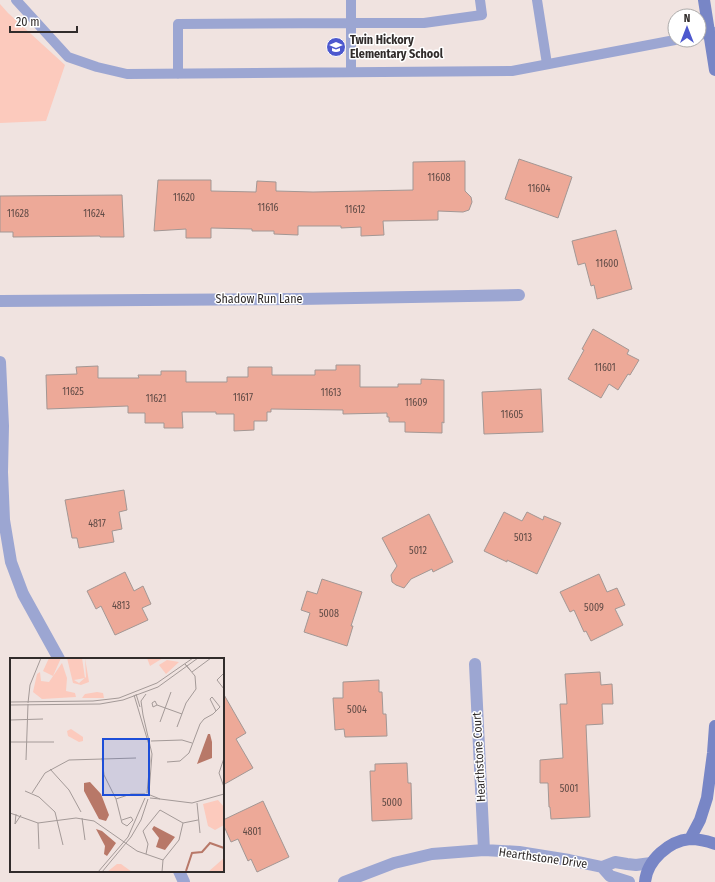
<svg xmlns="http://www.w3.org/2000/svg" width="715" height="882" font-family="'Fira Sans Condensed',sans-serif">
<rect width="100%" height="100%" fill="#f0e3e0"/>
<!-- green -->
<path fill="#fccabd" d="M0,4L8,13L65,65L46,121L0,123Z"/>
<!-- building -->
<path fill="#eda998" stroke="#a39794" d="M519,159L572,177L558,218L505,199Z
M465,161V191L471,197L472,202L469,210L463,212L438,211V220L383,221L384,235L361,236V227L341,228V226H298V235L274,234V231H252V229L211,228V238H186V229L154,231L158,180H211V191L256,192L257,181L276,182V191L313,192L413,190V162Z
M122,195L124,237H100V236L13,237V232H0V196Z
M616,230L632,289L597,299L594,285L591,286L585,263L578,265L572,241Z
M593,329L629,350L627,354L639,360L630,375L628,374L618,390L609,384L601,398L568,379L584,350L582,349Z
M336,365H360V387H398V384H421V379L444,380V423L442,422V433L405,432V422H389V417H387V413L343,414V410L271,409V412H267V421H254V430L234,431V414H216V412H182L183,428H164V423H145V413H128V406L47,409L46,375L77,374L76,367L98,366V378H139L138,375H161V371H186V382H227V377H248V367H272V375H315V370H336Z
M541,389L543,432L484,434L482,392Z
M124,490L127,510L119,512L122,529L112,531L114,542L79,548L77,538H72L65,500Z
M504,512L522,521L527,512L543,520L544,516L561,523L537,574L507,560V562L484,551Z
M429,514L453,562L433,572L432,569L411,579L404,588L396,585L392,582L391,575L397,566L382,538Z
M125,572L134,591L143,586L151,604L142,608L148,620L115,635L101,606L96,609L87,591Z
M599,574L607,592L617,588L625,605L615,609L623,625L591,641L586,631L584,632L574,610L570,612L560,592Z
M322,579L362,592L351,626H353L347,646L304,632L310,613L301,610L307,591L317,594Z
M600,672L601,685L612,684L613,704H602L603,724L586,725L590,817L551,819L550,807H549L548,783H540V760L563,758L560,704H567L565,674Z
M379,680V692H382L383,714H386L387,736L345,737L344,729L335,730L333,698H343V682Z
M223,693L246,733L236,739L253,768L223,785Z
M407,763L408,783H411L412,819L372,821L370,771H375V764Z
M263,801L289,857L257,872L251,859L248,861L238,839L231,842L223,824V820Z"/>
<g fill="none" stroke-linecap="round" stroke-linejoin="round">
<!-- lane -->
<path stroke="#9ca6d2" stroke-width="10" d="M16,0L68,57L97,67L127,74L512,71L675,40
M351,0V23H424L482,15L480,0
M537,0L547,64
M699,35L715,32
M178,74V24L351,23V72"/>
<!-- street -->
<path stroke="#9ca6d2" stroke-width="12" d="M0,301L299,299L519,295
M0,362L3,426L2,472L4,520L11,562L23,594L59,659
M475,664L484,850
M602,867L610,876L629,882
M179,871L184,882
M344,882L394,863L432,854L484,850L519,852L569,860L602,867L615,862L627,864L636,865L651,863"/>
<!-- secondary -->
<path stroke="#7886c6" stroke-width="12" d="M704,0L715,70
M690,839L700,820L707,798L713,753L715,726
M645,882C647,860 669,841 690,839C699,839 707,841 715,844"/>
</g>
<!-- icons -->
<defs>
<symbol id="school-disc" viewBox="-11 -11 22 22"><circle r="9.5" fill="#4d58ce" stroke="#fff"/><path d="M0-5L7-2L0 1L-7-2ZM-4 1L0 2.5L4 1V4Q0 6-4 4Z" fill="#fff"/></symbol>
</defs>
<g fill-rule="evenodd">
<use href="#school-disc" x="325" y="36" width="22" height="22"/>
</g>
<g text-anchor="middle" stroke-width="3" stroke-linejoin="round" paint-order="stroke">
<!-- number labels -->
<g font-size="10" fill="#604b46">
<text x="439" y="181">11608</text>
<text x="539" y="192">11604</text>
<text x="184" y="201">11620</text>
<text x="268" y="211">11616</text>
<text x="355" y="213">11612</text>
<text x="18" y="217">11628</text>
<text x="94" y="217">11624</text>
<text x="607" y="267">11600</text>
<text x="605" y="371">11601</text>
<text x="73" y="395">11625</text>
<text x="331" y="396">11613</text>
<text x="243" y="401">11617</text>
<text x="156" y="402">11621</text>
<text x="416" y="406">11609</text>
<text x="512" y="418">11605</text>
<text x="97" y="527">4817</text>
<text x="523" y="541">5013</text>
<text x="418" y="554">5012</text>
<text x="121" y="609">4813</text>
<text x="594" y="611">5009</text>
<text x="329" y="617">5008</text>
<text x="357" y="713">5004</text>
<text x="569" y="792">5001</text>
<text x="392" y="806">5000</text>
<text x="252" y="835">4801</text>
</g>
<!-- poi labels -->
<g font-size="12" font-weight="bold" fill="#312c2b" stroke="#fff" text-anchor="start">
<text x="350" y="44">Twin Hickory<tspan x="350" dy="14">Elementary School</tspan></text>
</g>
<!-- street labels -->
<g font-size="12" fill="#312c2b" stroke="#fff">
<text x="259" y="303">Shadow Run Lane</text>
<text transform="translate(479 757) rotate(-93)" y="4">Hearthstone Court</text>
<text transform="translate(543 858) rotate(8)" y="4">Hearthstone Drive</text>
</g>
</g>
<!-- overview -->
<g transform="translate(10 658)">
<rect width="214" height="214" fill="#f0e3e0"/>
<path d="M39,0H51L43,18L33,13ZM57,0H72L75,20L64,22L69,25L76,19L75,0L79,24L71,27L63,25ZM137,0H153L140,8ZM157,2L169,4L156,16L149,7ZM52,5L57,20L56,33L65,35L66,39L32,41L23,34L27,16L30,14L31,23L39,24ZM87,34L93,35L94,40H72L75,36ZM61,71L73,79V83L69,84L58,78L57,73ZM208,142L214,149V167L205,172L198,168L193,146ZM214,200V213L198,214ZM107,206H111L122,214H97Z" fill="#fccabd"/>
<path d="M198,76H200L202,84V100L187,106ZM80,124L91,136L99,157L96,163L89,161L74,133V125ZM144,168L165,179L155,192L146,189L149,180L142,171ZM86,171L92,173L106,185L97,198L94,196L95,188Z" fill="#b87868"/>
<path fill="none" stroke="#b87868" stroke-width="2" d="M176,213L182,195L192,194L200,185L214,190"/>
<path fill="none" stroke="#a49a98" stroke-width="1" d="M182,14L201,0M214,15L207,22L214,31M126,36L130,49M124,37L139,87L140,103L137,135M0,44L83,43L109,40L147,25L183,0M18,45L20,27L31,0M0,47L90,46L113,42L148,29L188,0M147,47L143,49L142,45L145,43L147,47L172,56M133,57L142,96L139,135M133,57L131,43L136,36M0,62L33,61M150,64L161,34M167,69L176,45L186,31L185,18L175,6L181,13M214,73V88M141,83L172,82L182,85M0,84H44M92,100L94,117L106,141L112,165L117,168L123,162L121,159L112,162M214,100L209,115L214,129M16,102L18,46M157,104L170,103L179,95L190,66L194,61L203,56L210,49L202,39L200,41L206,53M40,111L59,132L71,154M15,133L29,139L45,154L53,187M22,135L35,115L59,102L126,100M140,140L150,141L140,137M106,141L121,136H135M150,141L182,145L214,136M187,145L190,175M0,155L28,165L66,160L84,163L127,193L153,202M6,156L5,166L11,157M72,160L75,182M28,165L29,191M136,196L138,186L133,173L150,152L173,165L188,162M88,214L118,179L135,140M92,214L121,179L131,162L138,141M152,214L153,202L169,182L173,165"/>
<path fill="#1d4ed8" fill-opacity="0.15" stroke="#1d4ed8" stroke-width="2" d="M93,81H139V137H93Z"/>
<rect width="214" height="214" fill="none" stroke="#312c2b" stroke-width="2"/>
</g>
<!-- north arrow -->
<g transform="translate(687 28)"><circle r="19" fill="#ffffff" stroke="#adabaa"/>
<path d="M0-3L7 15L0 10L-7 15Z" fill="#4d58ce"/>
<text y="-6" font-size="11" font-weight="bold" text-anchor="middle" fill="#312c2b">N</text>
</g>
<!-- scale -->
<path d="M10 26v6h67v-6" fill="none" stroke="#312c2b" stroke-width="2"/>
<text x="16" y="26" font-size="12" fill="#312c2b" stroke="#ffffff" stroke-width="3" paint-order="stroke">20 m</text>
</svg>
